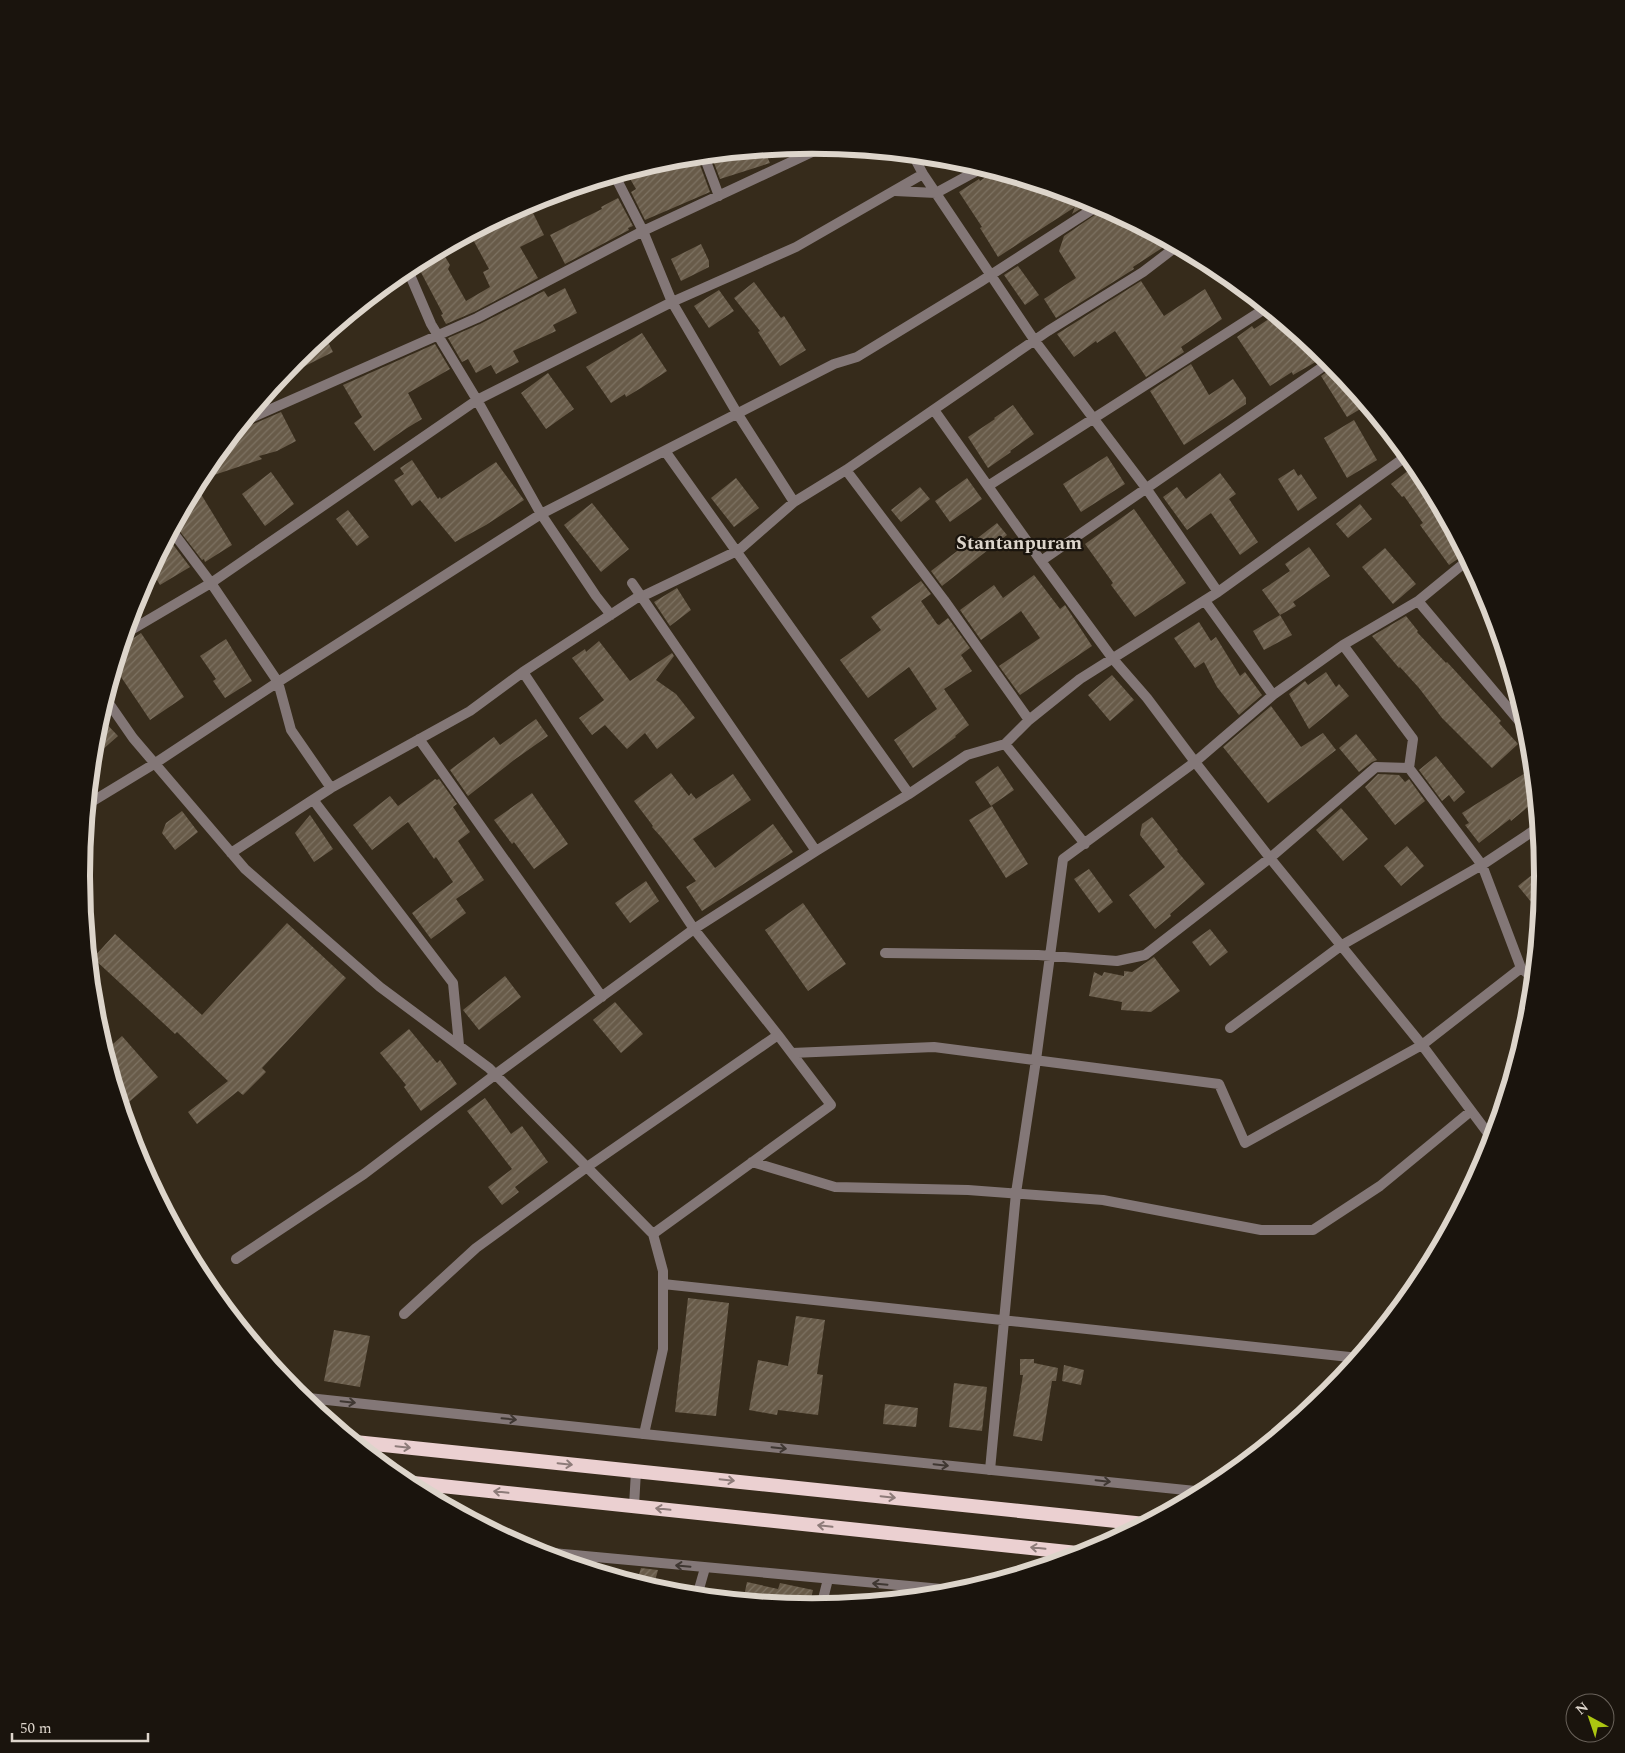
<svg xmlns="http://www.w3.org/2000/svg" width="1625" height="1753" font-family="Spectral,serif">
<defs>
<pattern id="building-hatch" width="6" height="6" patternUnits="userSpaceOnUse" patternTransform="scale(1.25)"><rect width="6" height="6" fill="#685b49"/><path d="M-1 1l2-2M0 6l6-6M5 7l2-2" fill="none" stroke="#7d7262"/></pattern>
</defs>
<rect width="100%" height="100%" fill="#362b1b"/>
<!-- building -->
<path fill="url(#building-hatch)" d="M764,150L770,163L720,179L711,155Z
M697,157L710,192L645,220L631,192L636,189L626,172L670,159Z
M994,171L1047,187L1093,201L1072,214L1075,207L998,257L980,228L982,227L959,192L979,179L980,181Z
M618,198L633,226L628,228L629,230L565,264L550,235L602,209L601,207Z
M530,207L544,235L520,247L538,278L474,312L446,324L441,315L443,314L416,263L441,250L450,265L448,269L466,301L490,287L483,272L489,269L471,236L507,216L508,218Z
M1105,208L1151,232L1162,248L1133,267L1134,269L1056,318L1044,299L1076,278L1059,251L1064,236Z
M701,244L709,261V267L681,281L671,259Z
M1018,266L1039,295L1025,305L1004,275Z
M1141,281L1164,316L1205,289L1222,319L1181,347L1184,352L1146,377L1115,331L1097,343L1096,341L1074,357L1057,334Z
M754,282L781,318L784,316L806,350L780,366L758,332L760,331L734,298Z
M565,288L577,313L553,325L556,331L513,351L519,362L496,374L491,365L476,373L468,359L462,362L448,338L480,324L544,291L548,297Z
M719,290L734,311L709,328L694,306Z
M1273,316L1291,340L1294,338L1296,342L1298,341L1294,334L1296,332L1326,356L1293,375L1292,372L1270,386L1237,337L1252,326L1254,329Z
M642,333L667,371L641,388L626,397L625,394L611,403L586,367Z
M326,338L333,352L285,376L284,374L296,359L315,343Z
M435,344L450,369L408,393L422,419L407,428L374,451L354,423L362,417L343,385Z
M1191,364L1209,395L1233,379L1246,398V404L1184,445L1150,391Z
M1335,366L1367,405L1347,417L1321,376Z
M548,373L574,409L546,429L521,393Z
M1013,405L1034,434L1010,451L1011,452L988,468L968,437L995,419L994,418Z
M281,412L296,441L277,451L259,456L262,459L199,480L205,470L237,431Z
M1354,420L1377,460L1347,478L1324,438Z
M1107,456L1125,484L1081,512L1063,484Z
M412,460L438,499L440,497L441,499L496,462L524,500L486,525L455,542L420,500L412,506L394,480L404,474L400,468Z
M1414,466L1426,480L1465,554L1449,565L1420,525L1423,523L1404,496L1402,497L1391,484Z
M1294,469L1298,476L1301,474L1317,498L1298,511L1278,479Z
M271,472L294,504L265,526L242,494Z
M1220,473L1236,494L1229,499L1258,542L1240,555L1211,513L1187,530L1163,497L1177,487L1186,499Z
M736,478L759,508L734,527L711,498Z
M967,478L982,499L950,522L935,501Z
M196,486L232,545L205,562L204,559L202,560L175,525Z
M920,487L930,499L901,522L891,510Z
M592,503L629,549L601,572L564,525Z
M1360,504L1372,519L1348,538L1336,524Z
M1134,509L1186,583L1135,617L1111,585L1113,583L1085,544Z
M348,510L369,537L357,546L336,519Z
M997,523L1007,535L942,586L931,571L965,545L966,547Z
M168,538L190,567L160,585L151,570Z
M1309,547L1330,576L1293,602L1296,606L1280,615L1262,590L1290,571L1285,564Z
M1385,548L1416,584L1393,604L1362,567Z
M1034,575L1060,609L1065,605L1092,646L1020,695L999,666L1040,638L1021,611L981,640L960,610L994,585L1003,598Z
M921,581L931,594L921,601L937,624L939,625L948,618L970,648L961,655L972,671L944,689L969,725L955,736L956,737L913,768L894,740L937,709L909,667L868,698L840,660L881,630L871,617Z
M677,588L691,610L670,626L654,602Z
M1280,615L1292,635L1264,650L1253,631Z
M1406,616L1418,631L1417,632L1446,663L1447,662L1501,721L1499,723L1518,744L1492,768L1442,718L1419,688L1400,667L1399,668L1372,636Z
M1199,622L1211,641L1216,637L1240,676L1245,672L1262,695L1239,715L1217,687L1204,662L1195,668L1174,638Z
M141,633L184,697L150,720L115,668L122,646Z
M226,639L252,681L225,698L213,681L216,679L200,656Z
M599,641L630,681L672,653L674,656L656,680L676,694L695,718L657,749L645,733L627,749L605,725L592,735L579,718L604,700L572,658L585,649L586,652Z
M1326,672L1336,687L1339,684L1349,696L1309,729L1289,694L1305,681L1308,685Z
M1112,675L1134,700L1110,721L1088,695Z
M1271,706L1301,747L1323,733L1336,750L1268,803L1223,747Z
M100,717L118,736L93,758L95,734Z
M536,719L548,736L514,760L468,796L450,770L494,737L500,745Z
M1356,734L1377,760L1372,762L1359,772L1339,748Z
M1436,756L1465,792L1454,802L1449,795L1442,801L1419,770Z
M998,766L1014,790L991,806L975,782Z
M1533,768L1536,800L1511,821L1510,819L1479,843L1465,825L1469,823L1462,813Z
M671,773L689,796L691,793L696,799L733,774L751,800L693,839L715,868L773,824L793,852L702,911L686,887L696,881L662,838L652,827L653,826L634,801Z
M1378,774L1399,775L1405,782L1409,779L1425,801L1395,825L1365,787Z
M435,779L437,780L439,779L457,804L453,807L470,832L458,841L484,880L456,899L466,913L431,939L412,913L453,882L436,857L434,859L408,822L372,850L353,825L390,796L398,806Z
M532,793L568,844L534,869L514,842L512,844L494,820Z
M992,806L1028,864L1006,878L969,820Z
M1341,808L1368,839L1343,861L1316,830Z
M182,811L198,832L175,850L162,833L166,823Z
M310,815L333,849L314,862L295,833Z
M1152,817L1178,850L1177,851L1205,884L1170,914L1171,916L1155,929L1129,895L1165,867L1140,835L1142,824Z
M1407,846L1424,866L1401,886L1384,866Z
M1543,866L1544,877L1540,913L1518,886Z
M1089,869L1113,902L1099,913L1074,879Z
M646,881L659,901L630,923L615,903Z
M803,903L846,964L808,991L765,930Z
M287,923L346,978L262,1068L266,1072L243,1095L238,1091L197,1124L188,1112L228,1081L177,1032L175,1034L93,958L115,934L202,1015Z
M1210,929L1228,952L1210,966L1192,942Z
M1154,957L1180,991L1151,1012L1121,1010L1122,1002L1089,996L1094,972L1102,976L1104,972L1124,976V971L1132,972Z
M505,976L521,997L479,1030L463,1010Z
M615,1002L643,1034L621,1053L593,1020Z
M409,1029L437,1063L440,1060L457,1084L421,1111L404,1087L406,1085L380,1053Z
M122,1036L158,1077L122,1108L105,1051Z
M485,1098L511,1134L522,1126L548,1162L515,1187L519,1192L502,1205L488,1187L512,1169L467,1111Z
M688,1298L729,1303L716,1416L675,1412Z
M796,1316L825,1320L817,1374L823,1375L818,1415L778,1410L777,1415L749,1410L758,1360L788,1366Z
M334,1330L370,1336L360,1387L324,1381Z
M1020,1359H1034V1363L1058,1368L1056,1381H1052L1042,1441L1013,1436L1023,1375H1020Z
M1064,1365L1084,1370L1081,1385L1062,1381Z
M954,1383L987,1387L982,1431L949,1427Z
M885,1404L918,1408L916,1427L883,1424Z
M641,1568L658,1570L653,1588L636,1584Z
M747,1582L778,1589L780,1583L813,1590L809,1607L743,1601Z"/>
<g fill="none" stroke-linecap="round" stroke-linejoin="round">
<!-- minor -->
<path stroke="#837777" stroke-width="10" d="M913,155L923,174L1035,341L1146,488L1218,592
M704,156L719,196
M895,191L936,193L982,168
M407,268L431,324L477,400L541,514L596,596L611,615
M934,410L1041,561L1331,361
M246,420L477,318L643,231L615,176
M665,451L909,794L816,851
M846,470L944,600L1029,720
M988,486L1266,308
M794,502L737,413L672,302L643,231L825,146
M1468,560L1418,601L1530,734
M1041,561L1113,659L1147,698L1195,762L1270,858L1422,1045L1493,1140
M1205,601L1273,695
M126,633L211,583L172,531
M106,699L133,738L245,869L380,987L489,1068L653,1234L663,1271V1349L644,1434
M419,739L602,997
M1005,744L1085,844
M331,788L291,730L278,682L541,514L834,364L857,357L980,282L1099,205
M909,794L967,755L1005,744L1029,720L1080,679L1218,592L1408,455
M314,801L453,983L459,1045
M88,804L154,764L278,682L211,583L477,400L672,302L796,247L923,174
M231,853L331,788L470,711L523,672L641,595V597L739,550L794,502L846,470L1048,331L1143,272L1177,246
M885,953L1038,955L1117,961L1145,955L1270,858L1376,767L1409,768
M1521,968L1482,865L1539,827
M1230,1028L1342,945L1482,865L1409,768L1413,739L1343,645
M792,1053L934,1047L1219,1084L1245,1143L1422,1045L1521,968L1534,979
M752,1162L835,1187L968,1190L1103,1200L1261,1230H1313L1380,1186L1471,1111
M653,1234L831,1105L778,1035
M236,1259L364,1174L496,1074L694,929L816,851L632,583
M663,1284L1359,1358
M404,1314L476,1248L587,1167L778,1035L694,929L523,672
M1388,1323L1391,1311L1408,1298
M990,1470L1016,1193L1036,1060L1063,859L1195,762L1273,695L1343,645L1418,601
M634,1506L636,1471
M697,1596L705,1568
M821,1607L828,1579"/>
<!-- tertiary -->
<path stroke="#837777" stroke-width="10" d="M299,1397L644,1434L1205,1492
M531,1551L963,1591"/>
<!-- trunk -->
<path stroke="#ebd0d1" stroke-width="14" d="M355,1442L1145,1524
M404,1482L1087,1554"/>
</g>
<!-- one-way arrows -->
<defs><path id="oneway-shaft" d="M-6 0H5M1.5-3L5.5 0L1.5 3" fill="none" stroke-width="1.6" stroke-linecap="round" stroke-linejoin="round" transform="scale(1.25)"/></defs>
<g stroke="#3f3732">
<use href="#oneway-shaft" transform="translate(348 1402) rotate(6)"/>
<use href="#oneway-shaft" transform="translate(509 1419) rotate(6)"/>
<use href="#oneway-shaft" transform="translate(779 1448) rotate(6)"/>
<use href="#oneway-shaft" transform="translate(941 1465) rotate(6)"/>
<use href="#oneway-shaft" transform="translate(1103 1481) rotate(6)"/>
<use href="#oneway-shaft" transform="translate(683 1566) rotate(-175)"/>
<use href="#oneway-shaft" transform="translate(880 1584) rotate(-175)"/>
</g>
<g stroke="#8d7b79">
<use href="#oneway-shaft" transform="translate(403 1447) rotate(6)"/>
<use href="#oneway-shaft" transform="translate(565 1464) rotate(6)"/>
<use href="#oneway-shaft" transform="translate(727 1480) rotate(6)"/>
<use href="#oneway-shaft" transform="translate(501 1492) rotate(-174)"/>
<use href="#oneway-shaft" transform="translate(888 1497) rotate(6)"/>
<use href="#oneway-shaft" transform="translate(663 1509) rotate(-174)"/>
<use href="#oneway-shaft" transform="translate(825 1526) rotate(-174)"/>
<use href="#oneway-shaft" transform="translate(1038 1548) rotate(-174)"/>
</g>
<g text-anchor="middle" stroke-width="4.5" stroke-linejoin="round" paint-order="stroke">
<!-- neighbourhood labels -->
<g font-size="19" font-weight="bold" fill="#ddd5cb" stroke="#1a140d">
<text x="1019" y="549">Stantanpuram</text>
</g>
</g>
<!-- crop -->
<path d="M0 0H1625V1753H0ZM90 876a722 722 0 1 1 1444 0a722 722 0 1 1-1444 0Z" fill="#1a140d" fill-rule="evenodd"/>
<path fill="none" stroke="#ddd5cb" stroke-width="6" d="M90 876a722 722 0 1 1 1444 0a722 722 0 1 1-1444 0Z"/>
<!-- north arrow -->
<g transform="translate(1590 1718) rotate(320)"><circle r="24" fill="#1a140d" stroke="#686159"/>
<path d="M0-4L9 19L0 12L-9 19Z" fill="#acc611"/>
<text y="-8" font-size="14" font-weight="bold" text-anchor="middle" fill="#ddd5cb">N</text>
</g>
<!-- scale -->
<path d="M12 1733v8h136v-8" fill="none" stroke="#ddd5cb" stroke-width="2.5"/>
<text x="20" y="1733" font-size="15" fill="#ddd5cb" stroke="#1a140d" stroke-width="4" paint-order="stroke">50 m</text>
</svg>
